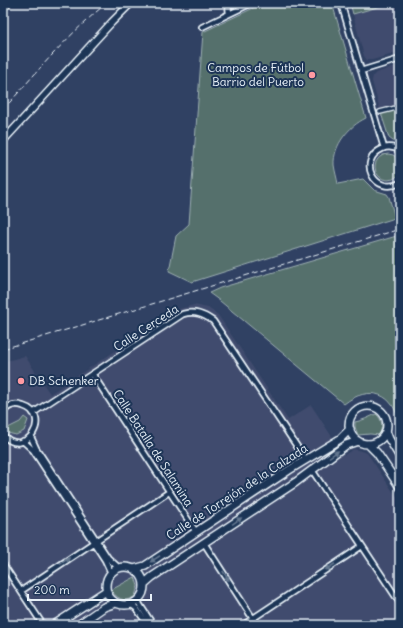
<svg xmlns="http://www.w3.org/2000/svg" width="403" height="628" font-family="Delius,sans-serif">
<rect width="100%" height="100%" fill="#304163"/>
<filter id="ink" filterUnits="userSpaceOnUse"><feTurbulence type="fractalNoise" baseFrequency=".025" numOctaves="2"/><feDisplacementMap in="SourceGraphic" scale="8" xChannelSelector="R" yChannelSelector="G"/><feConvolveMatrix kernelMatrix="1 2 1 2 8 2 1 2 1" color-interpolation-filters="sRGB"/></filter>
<g filter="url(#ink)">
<!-- built -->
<path fill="#414c6e" d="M392,3H400V52L372,60H367L364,56L353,14Z
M400,65V104L380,110L372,81L373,76L376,73Z
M194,305L208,308L218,315L288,420L311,405L344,455L354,449L367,453L400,502V625H3V362L25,356L50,394L179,309Z"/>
<!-- green -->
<path fill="#546f6c" stroke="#9eb0b2" d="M264,3H332L366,118C349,126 333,145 334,165C335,172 337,178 338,184L363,179L374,190L387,194L389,197L395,218L192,282L169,271L176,236L189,224L203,32Z
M350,3H392L353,14Z
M400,104V143L393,141L389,138L380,110Z
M375 167a13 13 0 1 1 26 0a13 13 0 1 1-26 0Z
M400,235V426H399C396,393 369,384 344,404L220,301L209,293L220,288Z
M376,414C383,420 383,427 379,435L370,434L358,435L355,427V422C361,421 370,417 376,414Z
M24,417L28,420L24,431L16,435L8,433V428L20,422Z
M135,577L138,586L135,596C126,603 117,599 111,590Z"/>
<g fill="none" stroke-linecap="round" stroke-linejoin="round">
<defs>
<path id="pedestrian" d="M380,112L400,107"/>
<path id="minor" d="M228,3L229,14
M341,3L384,148
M202,27L252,3
M361,71L400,59
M400,151C394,147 388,146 382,149C357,160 374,196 400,183
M93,375L196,532
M3,412C8,406 15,403 23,406C53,415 26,460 3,435
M33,413L183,314C195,311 203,314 213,321L306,460
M31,437L36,448L108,558L119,568
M23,441L33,450L105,560L111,573
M312,470L400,603
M204,543L257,625
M3,564L43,625
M21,591L169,492
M138,600L140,605L153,625
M130,604L136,608L148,625
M243,625L362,546"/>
<path id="tertiary" d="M3,141L112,22L131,3"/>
<path id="secondary" d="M349 425a19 19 0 1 1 38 0a19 19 0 1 1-38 0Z
M386,431L389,439L400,457
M368,444L377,453L400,487
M106 586a19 19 0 1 1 38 0a19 19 0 1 1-38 0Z
M134,569L145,566L289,470L340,439L350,429
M144,584L152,577L296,482L346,445L358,441
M54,625L106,591
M78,625L104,607L116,603"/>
</defs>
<!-- pedestrian casing -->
<use href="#pedestrian" stroke="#e8f1f8" stroke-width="6"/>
<!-- minor casing -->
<use href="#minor" stroke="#e8f1f8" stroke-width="8"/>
<!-- tertiary casing -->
<use href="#tertiary" stroke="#e8f1f8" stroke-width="9"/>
<!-- secondary casing -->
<use href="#secondary" stroke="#e8f1f8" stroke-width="10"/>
<!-- pedestrian -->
<use href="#pedestrian" stroke="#1d3557" stroke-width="3.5"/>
<!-- minor -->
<use href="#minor" stroke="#1d3557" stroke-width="4.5"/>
<!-- tertiary -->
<use href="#tertiary" stroke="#1d3557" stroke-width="6"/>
<!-- secondary -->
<use href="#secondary" stroke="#1d3557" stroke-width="7"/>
<!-- rail -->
<path stroke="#e8f1f8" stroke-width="1" stroke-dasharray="6 3" stroke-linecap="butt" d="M3,4L4,3
M3,15L13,3
M3,110C36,73 68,34 107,3
M3,349L400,229"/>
</g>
<!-- one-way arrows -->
<defs><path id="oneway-solid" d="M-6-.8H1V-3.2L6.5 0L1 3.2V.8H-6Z"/></defs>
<g fill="#64778f">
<use href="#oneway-solid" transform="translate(334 454) rotate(-34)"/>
<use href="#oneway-solid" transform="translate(237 521) rotate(-34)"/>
<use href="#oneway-solid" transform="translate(155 559) rotate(147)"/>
<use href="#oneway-solid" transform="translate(65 561) rotate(-34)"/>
<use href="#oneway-solid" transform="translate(330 567) rotate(147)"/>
<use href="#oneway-solid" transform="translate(226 576) rotate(57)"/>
</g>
</g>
<!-- markers -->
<g fill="#ff9aa2" stroke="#1d3557" stroke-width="1.5">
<circle cx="312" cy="75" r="4"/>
<circle cx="21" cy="381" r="4"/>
</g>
<g text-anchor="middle" stroke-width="4" stroke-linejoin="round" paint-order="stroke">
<!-- poi labels -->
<g font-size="12" fill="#e8f1f8" stroke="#1d3557" text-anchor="end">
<text x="304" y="72">Campos de Fútbol<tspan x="304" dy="14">Barrio del Puerto</tspan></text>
<text x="29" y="385" text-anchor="start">DB Schenker</text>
</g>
<!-- street labels -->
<g font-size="12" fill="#e8f1f8" stroke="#1d3557">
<text transform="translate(146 328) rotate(-33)" y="4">Calle Cerceda</text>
<text transform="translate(153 448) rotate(57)" y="4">Calle Batalla de Salamina</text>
<text transform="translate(237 492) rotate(-33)" y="4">Calle de Torrejón de la Calzada</text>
</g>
</g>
<!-- margin -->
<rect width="403" height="628" fill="none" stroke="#1d3557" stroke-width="16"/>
<rect x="8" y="8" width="387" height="612" fill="none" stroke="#e8f1f8" stroke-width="1.5" filter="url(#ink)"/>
<!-- scale -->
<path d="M28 594v6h123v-6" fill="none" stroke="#e8f1f8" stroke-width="2"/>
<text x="34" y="594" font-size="12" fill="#e8f1f8" stroke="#1d3557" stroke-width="3" paint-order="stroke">200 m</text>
</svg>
